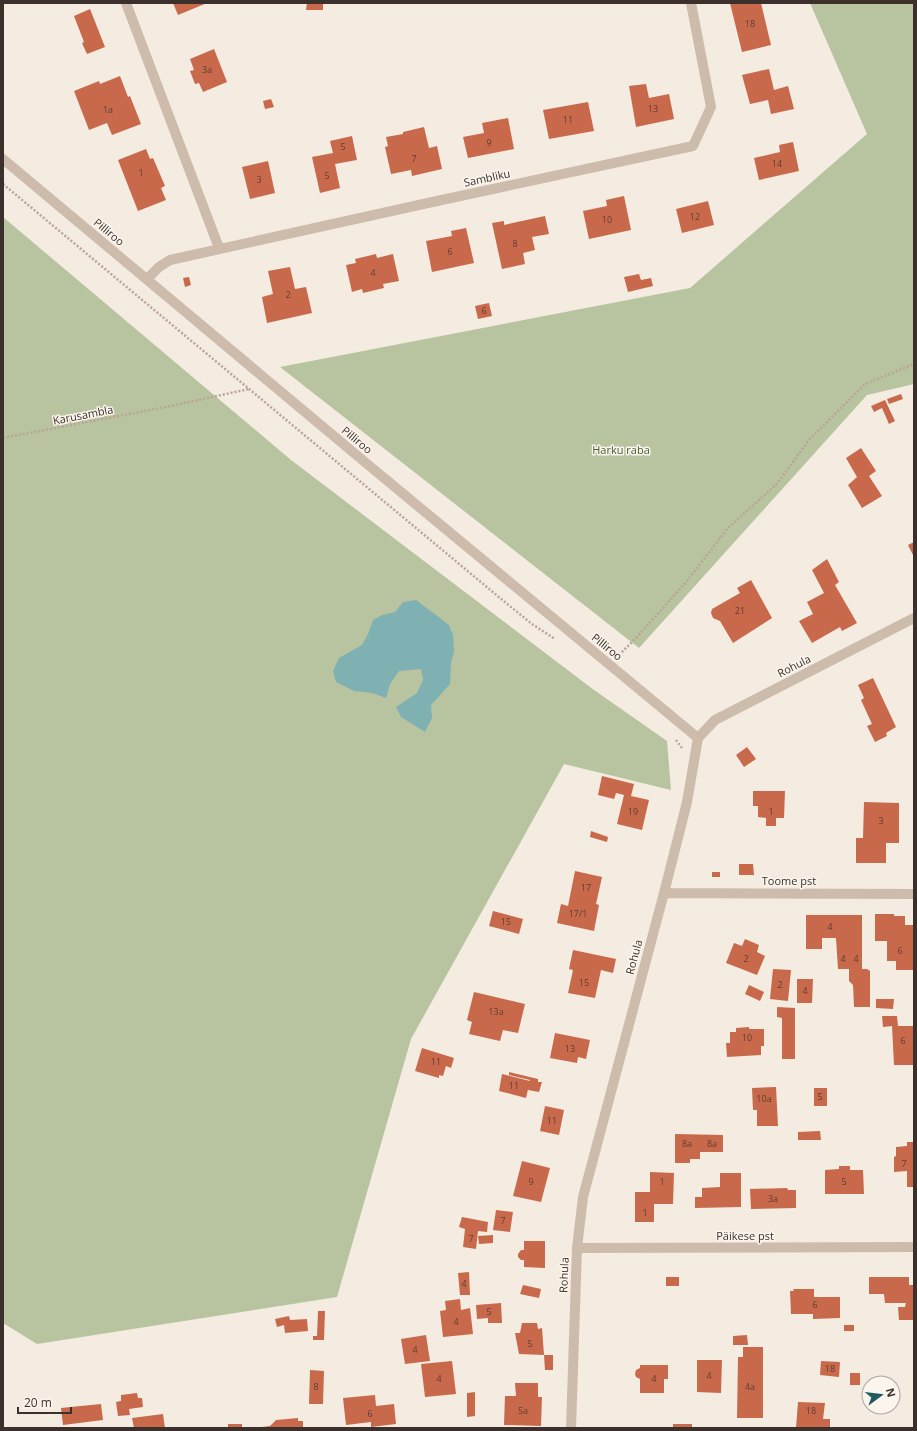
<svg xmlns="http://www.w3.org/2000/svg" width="917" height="1431" font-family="'Open Sans',sans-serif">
<rect width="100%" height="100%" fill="#f4ebe1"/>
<!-- green -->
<path fill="#b8c4a0" d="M810,3H914V384L867,395L639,648L280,367L690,288L867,134Z
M3,217L291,460L594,690L667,741L671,790L564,764L411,1039L337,1297L37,1344L3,1323Z"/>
<!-- water -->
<path fill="#7fb0b2" d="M416,600L449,625L453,635L454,652L451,663L450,684L431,705L432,718L425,732L401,717L396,707L417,693L423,680L421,669L399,671L390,684L386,698L372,693L354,691L336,682L333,671L339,658L362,645L368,634L373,620L382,615L395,612L403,602Z"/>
<!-- building -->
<path fill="#c8694b" d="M173,3H207L178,15Z
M307,3H323V10H306Z
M730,3H761L771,45L742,52Z
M90,9L105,47L87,54L82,43L84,42L74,16Z
M214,49L227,82L203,92L199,83L195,84L190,71L194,70L190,59Z
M769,69L774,90L788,86L794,109L771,114L768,100L750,104L742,75Z
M120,76L128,97L130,96L141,124L112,135L107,123L89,130L74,91L99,81L100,84Z
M646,84L649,98L669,94L674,119L636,127L629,86Z
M271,99L274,107L265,109L263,101Z
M588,102L594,131L549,139L543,110Z
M508,118L514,149L468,158L463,137L484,133L482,123Z
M424,127L429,148L437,146L442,169L412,176L411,170L391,174L385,147L388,146L386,137L403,134V132Z
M352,136L357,160L335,164L340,188L320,193L312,157L333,153L330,141Z
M793,142L799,171L759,180L754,158L780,152L779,145Z
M146,149L150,159L153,158L165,186L161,188L166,200L138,211L118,160Z
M268,161L275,193L250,199L242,167Z
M624,196L631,230L589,239L583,211L607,206L606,200Z
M708,201L714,225L682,233L676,209Z
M545,216L549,234L532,237L535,250L523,253L525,264L502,269L492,223L504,221V225Z
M466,228L474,263L432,272L426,241L452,236L451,231Z
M376,254L377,258L393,254L399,281L383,284L384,288L363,293L362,289L352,292L346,265L356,263L355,259Z
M290,267L295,289L306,287L312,313L267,323L262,297L273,294L268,271Z
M639,274L641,280L651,278L653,286L628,292L624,277Z
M189,277L191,285L185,287L183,278Z
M489,303L492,316L478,319L475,306Z
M901,394L903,399L889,404L887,399Z
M885,400L895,421L889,424L882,408L874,412L871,406Z
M861,448L876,471L869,476L882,496L862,508L848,485L857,477L846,458Z
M914,542V557L908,545Z
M827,559L839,582L835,585L857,623L842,631L840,627L812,643L799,621L813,614L807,602L824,593L812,570Z
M751,580L772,618L733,643L720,621L713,618L711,613L712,609L740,593L737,588Z
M873,678L896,727L886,733L887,736L875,742L867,726L872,724L861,700L864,698L858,685Z
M747,747L756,759L744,767L736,755Z
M602,776L634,784L631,796L649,800L642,830L617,824L624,795L616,793L614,799L598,795Z
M753,791H785L784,818H776V826H766V818L758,817V806H753Z
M864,802L899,803V843H886V863H856V838H863Z
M591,831L608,837L607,842L590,837Z
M739,864H753L754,875H739Z
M575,871L602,877L596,904L599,905L594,931L557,923L561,904L568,906Z
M712,872H720V877H712Z
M493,911L523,919L519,934L489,926Z
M875,914H894V916H905V925H913L914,970H896V961H887V941H875Z
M806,915H862V969H867L870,971V1007H854L853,985L849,981V969H838L836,938H822V949H806Z
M745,939L759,945L757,952L765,956L757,975L726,963L734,943L742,946Z
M573,950L616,959L613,973L601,970L595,998L568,993L573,970L569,969Z
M773,969L791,970L788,1001L770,999Z
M797,979H813L812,1003H797Z
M749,985L764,992L760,1001L745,994Z
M474,992L525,1004L518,1033L503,1030L500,1041L469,1034L472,1022L467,1020Z
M876,999H894L893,1009L876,1008Z
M777,1007L795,1008V1059H782V1018L777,1017Z
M882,1016H897L898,1026H914V1065H894L892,1026L883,1027Z
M749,1027V1029H764V1046H761V1055L727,1057L726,1043H730V1032H736V1028Z
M555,1033L590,1040L586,1059L578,1057L577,1063L550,1058Z
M422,1048L454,1058L451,1068L446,1066L443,1076L439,1075V1078L415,1071Z
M509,1072L538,1079V1082H542L539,1092L528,1090L530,1080L509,1075Z
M502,1074L530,1081L526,1098L499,1091Z
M776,1087L778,1126H757V1110H753L752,1088Z
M814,1088H827V1106H814Z
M545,1106L564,1110L559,1135L540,1131Z
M820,1131L821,1140H798V1132Z
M675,1134L723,1135V1152H700V1159H690V1163H675Z
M907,1142H914V1187H907V1171L894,1172V1157L896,1156V1147L907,1146Z
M522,1161L550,1168L541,1202L513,1196Z
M839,1166H850V1170H863L864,1194H825V1170L839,1169Z
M650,1172L674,1173L673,1204H654V1222H635V1192H650Z
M720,1173H741V1207L695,1208V1197H702V1188L720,1187Z
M787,1188L788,1190H796V1208L751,1209L750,1189Z
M496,1210L513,1212L510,1232L493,1230Z
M462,1217L488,1222L487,1232L478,1231L476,1249L463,1247L465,1229L459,1227Z
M493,1235V1243L479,1244L478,1236Z
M524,1241H545V1268L524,1267V1260H521L518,1257V1254L521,1250H524Z
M469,1272L470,1295H460L458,1273Z
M666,1277H679V1286H666Z
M869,1277H909V1285H913L914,1320H899L898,1307H905L906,1303H885L884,1294H869Z
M523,1285L541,1289L539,1298L520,1294Z
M793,1289H814V1297H840V1318L813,1319V1314H791L790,1291H794Z
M460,1299L461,1310L470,1308L473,1334L443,1337L440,1311L446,1310L445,1301Z
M501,1303L502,1323H488V1318L477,1319L476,1305Z
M318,1311H325L324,1340H313V1336H317Z
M289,1316L290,1320L307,1319L308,1331L285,1333L284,1325L277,1327L275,1319Z
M522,1323H537L538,1329L542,1328L544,1355L519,1354L515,1333H520Z
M844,1325H854V1331H844Z
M426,1335L430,1361L405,1364L401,1339Z
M747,1335L748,1345H733V1336Z
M743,1347H763V1418H737L738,1357H743Z
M544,1355H553V1370H545Z
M697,1360H722L721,1393L697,1392Z
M452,1361L456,1394L425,1397L421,1364Z
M821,1361L840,1362L839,1377L820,1375Z
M640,1365H668V1379H664V1393H640V1379L636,1377L635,1374L636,1370L640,1368Z
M310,1370L324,1371L323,1404H309Z
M850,1373H860V1385H850Z
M515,1383H538V1397H542L541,1426L504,1425L505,1396H516Z
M475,1392V1416L467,1417V1393Z
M137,1393L138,1398H142L143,1407L129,1409L130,1415L118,1416L116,1402L121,1401V1395Z
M375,1395L376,1406L394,1404L396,1424L371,1427V1422L346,1425L343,1398Z
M798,1402L825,1403L823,1419H830V1428H796Z
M101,1404L103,1420L63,1425L61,1408Z
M163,1414L165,1428H134L132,1418Z
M298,1418V1421H303V1428H262V1427L270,1426L276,1420Z
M228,1424H242V1428H228Z
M673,1424H692V1428H673Z"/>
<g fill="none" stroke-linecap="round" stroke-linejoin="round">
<!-- path -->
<path stroke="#b9a596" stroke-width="2.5" stroke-dasharray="2 2" stroke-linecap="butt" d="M3,184L506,603L532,624L555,639
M3,438L166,407L249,389
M619,655L637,637L687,581L728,528L776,485L809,440L865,384L914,364
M676,740L682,748"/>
<!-- minor -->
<path stroke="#cdbbac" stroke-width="10" d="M126,3L219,248
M3,159L366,463L698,738
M147,279L159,267L170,260L437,201L693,146L711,107L691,3
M664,893L914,894
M577,1248L914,1247
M571,1428L577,1248L583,1197L664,893L687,802L698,738L715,720L914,618"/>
</g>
<g text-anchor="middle" stroke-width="3" stroke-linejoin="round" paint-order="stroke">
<!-- number labels -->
<g font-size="9" fill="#5e3e33">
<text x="750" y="27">18</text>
<text x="207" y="73">3a</text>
<text x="653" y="112">13</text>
<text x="108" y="113">1a</text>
<text x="568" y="123">11</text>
<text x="489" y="146">9</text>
<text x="343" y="150">5</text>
<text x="414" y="162">7</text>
<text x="777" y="167">14</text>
<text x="141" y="176">1</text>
<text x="327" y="179">5</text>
<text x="259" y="183">3</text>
<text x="695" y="220">12</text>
<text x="607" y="223">10</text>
<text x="515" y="247">8</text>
<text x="450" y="255">6</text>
<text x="373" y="276">4</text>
<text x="288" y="298">2</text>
<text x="484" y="314">6</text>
<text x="740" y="614">21</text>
<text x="633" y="815">19</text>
<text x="771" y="815">1</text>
<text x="881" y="824">3</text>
<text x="586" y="891">17</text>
<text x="578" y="917">17/1</text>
<text x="506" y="925">15</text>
<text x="830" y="930">4</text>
<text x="900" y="954">6</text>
<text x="746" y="962">2</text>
<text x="843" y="962">4</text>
<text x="856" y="962">4</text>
<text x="584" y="986">15</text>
<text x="780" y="988">2</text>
<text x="805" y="994">4</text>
<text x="496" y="1015">13a</text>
<text x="747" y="1041">10</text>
<text x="903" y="1044">6</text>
<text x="570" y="1052">13</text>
<text x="436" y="1065">11</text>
<text x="514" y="1089">11</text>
<text x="820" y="1100">5</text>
<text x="764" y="1102">10a</text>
<text x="552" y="1124">11</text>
<text x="687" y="1147">8a</text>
<text x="712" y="1147">8a</text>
<text x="904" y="1167">7</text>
<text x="531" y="1185">9</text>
<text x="662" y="1185">1</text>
<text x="844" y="1185">5</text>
<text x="773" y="1202">3a</text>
<text x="645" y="1216">1</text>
<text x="503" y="1224">7</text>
<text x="471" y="1242">7</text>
<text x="464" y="1287">4</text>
<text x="815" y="1308">6</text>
<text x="489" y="1315">5</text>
<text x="456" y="1325">4</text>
<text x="530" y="1347">5</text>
<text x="415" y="1353">4</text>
<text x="830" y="1372">18</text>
<text x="709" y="1379">4</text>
<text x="439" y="1382">4</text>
<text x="654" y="1382">4</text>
<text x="316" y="1390">8</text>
<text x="750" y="1390">4a</text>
<text x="523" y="1414">5a</text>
<text x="811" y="1414">18</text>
<text x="370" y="1417">6</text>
</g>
<!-- street labels -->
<g font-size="11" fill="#3b302b" stroke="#fbf5ee">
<text transform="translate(487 178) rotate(-12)" y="4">Sambliku</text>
<text transform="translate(109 232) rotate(40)" y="4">Pilliroo</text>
<text transform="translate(83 415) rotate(-11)" y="4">Karusambla</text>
<text transform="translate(357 440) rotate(40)" y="4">Pilliroo</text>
<text transform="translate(607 647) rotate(39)" y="4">Pilliroo</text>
<text transform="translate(794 666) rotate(-27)" y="4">Rohula</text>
<text x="789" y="885">Toome pst</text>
<text transform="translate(634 957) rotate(-75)" y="4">Rohula</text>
<text x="745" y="1240">Päikese pst</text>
<text transform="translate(564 1275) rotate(-88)" y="4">Rohula</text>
</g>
<!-- park labels -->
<g font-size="11" fill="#4a5a2e" stroke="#fbf5ee">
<text x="621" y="454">Harku raba</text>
</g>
</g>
<!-- border -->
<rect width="917" height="1431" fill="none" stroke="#3b302b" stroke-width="8"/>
<!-- north arrow -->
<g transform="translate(881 1395) rotate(75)"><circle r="19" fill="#fbf5ee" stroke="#aea6a0"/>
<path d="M0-3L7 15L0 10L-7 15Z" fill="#1f5a5e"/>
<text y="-6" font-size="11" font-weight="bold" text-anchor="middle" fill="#3b302b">N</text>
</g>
<!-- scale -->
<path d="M18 1407v6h53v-6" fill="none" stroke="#3b302b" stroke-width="2"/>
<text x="24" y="1407" font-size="12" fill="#3b302b" stroke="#fbf5ee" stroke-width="3" paint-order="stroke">20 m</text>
</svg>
